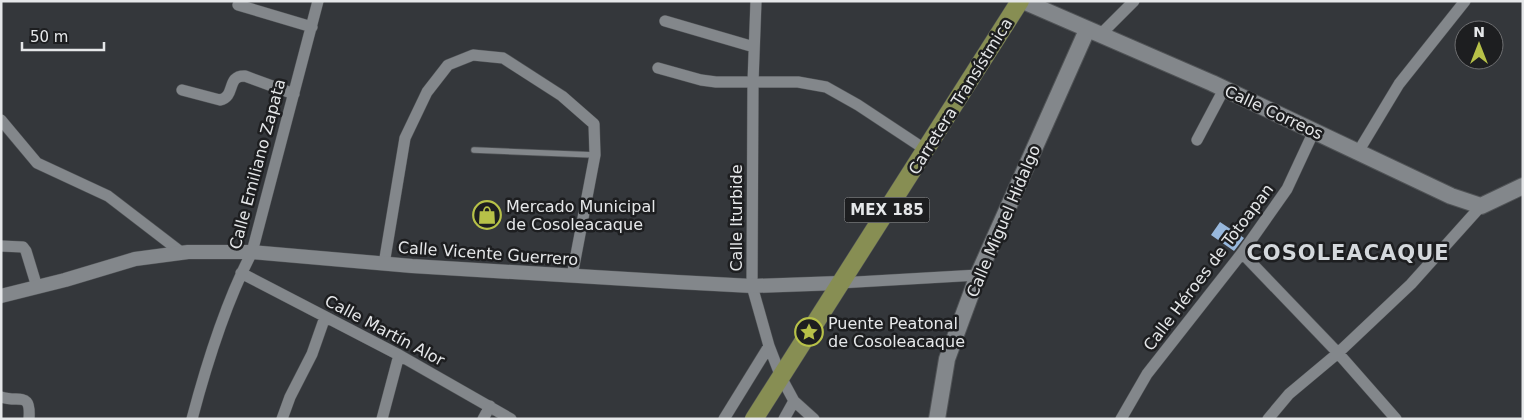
<svg xmlns="http://www.w3.org/2000/svg" width="1524" height="420" font-family="'DejaVu Sans',sans-serif">
<rect width="100%" height="100%" fill="#34373b"/>
<!-- building -->
<path fill="#98b8dd" d="M1220,222L1244,238L1234,251L1211,235Z"/>
<g fill="none" stroke-linecap="round" stroke-linejoin="round">
<defs>
<path id="service" d="M474,150L595,155"/>
<path id="minor" d="M756,1L753,82L752,286L769,346L781,377L794,401L814,419
M238,5L312,27
M665,21L754,47
M1100,35L1134,1
M658,68L701,80L716,82H798L826,87L858,105L926,150
M182,90L220,100C236,97 226,75 245,76L294,94
M1,120L37,163L108,196L181,252
M1197,140L1224,89
M1358,152L1399,84L1465,1
M1,246L23,247L26,251L37,287
M1242,253L1338,353L1396,419
M384,264L405,138L427,92L448,65L473,55L503,58L562,96L594,124L595,155L572,276
M241,273L399,355L511,419
M839,283L978,275
M1,397C20,403 31,391 29,419
M192,419C207,362 225,304 252,252L318,1
M282,419L290,397L312,354L325,317
M382,419L399,355
M483,419L490,406
M724,419L769,346
M784,419L794,401
M1121,419L1147,374L1242,253L1287,189L1314,131
M1268,419L1289,394L1338,353L1411,284L1481,206"/>
<path id="tertiary" d="M1,296L65,280L135,259L188,252H252L412,266L677,282L752,286L839,283"/>
<path id="secondary" d="M1023,1L1212,83L1451,196L1481,206L1523,186
M937,419L947,359L978,275L1087,30"/>
<path id="primary" d="M754,419L1020,1"/>
</defs>
<!-- service casing -->
<use href="#service" stroke="#505356" stroke-width="7"/>
<!-- minor casing -->
<use href="#minor" stroke="#505356" stroke-width="12"/>
<!-- tertiary casing -->
<use href="#tertiary" stroke="#505356" stroke-width="15"/>
<!-- secondary casing -->
<use href="#secondary" stroke="#505356" stroke-width="18"/>
<!-- primary casing -->
<use href="#primary" stroke="#505356" stroke-width="19"/>
<!-- service -->
<use href="#service" stroke="#83878b" stroke-width="5.5"/>
<!-- minor -->
<use href="#minor" stroke="#83878b" stroke-width="11"/>
<!-- tertiary -->
<use href="#tertiary" stroke="#83878b" stroke-width="14"/>
<!-- secondary -->
<use href="#secondary" stroke="#83878b" stroke-width="16"/>
<!-- primary -->
<use href="#primary" stroke="#878e53" stroke-width="18"/>
</g>
<!-- icons -->
<defs>
<symbol id="shop-ring" viewBox="-11 -11 22 22"><circle r="9.5" fill="#1d1e20" stroke="#b7c148" stroke-width="1.5"/><path d="M-5-2.5h2.3a2.7 3.5 0 0 1 5.4 0H5L5.5 6h-11ZM-1.5-2.5h3a1.5 2.3 0 0 0-3 0Z" fill="#b7c148"/></symbol>
<symbol id="sight-ring" viewBox="-11 -11 22 22"><circle r="9.5" fill="#1d1e20" stroke="#b7c148" stroke-width="1.5"/><path d="M0-6L1.8-2.2L6-1.7L2.9 1.2L3.7 5.4L0 3.3L-3.7 5.4L-2.9 1.2L-6-1.7L-1.8-2.2Z" fill="#b7c148"/></symbol>
</defs>
<g fill-rule="evenodd">
<use href="#shop-ring" x="471" y="199" width="32" height="32"/>
<use href="#sight-ring" x="793" y="316" width="32" height="32"/>
</g>
<g text-anchor="middle" stroke-width="5" stroke-linejoin="round" paint-order="stroke">
<!-- shield labels -->
<rect fill="#1d1e20" stroke="#a9abad" stroke-width="1" x="844.5" y="197.5" width="85" height="25" rx="4"/>
<g font-size="15" font-weight="bold" fill="#e5e7e9">
<text x="887" y="215">MEX 185</text>
</g>
<!-- street labels -->
<g font-size="16" fill="#e5e7e9" stroke="#1d1e20">
<text transform="translate(960 96) rotate(-58)" y="6">Carretera Transístmica</text>
<text transform="translate(1274 112) rotate(25)" y="6">Calle Correos</text>
<text transform="translate(257 164) rotate(-75)" y="6">Calle Emiliano Zapata</text>
<text transform="translate(736 218) rotate(-90)" y="6">Calle Iturbide</text>
<text transform="translate(1003 221) rotate(-67)" y="6">Calle Miguel Hidalgo</text>
<text transform="translate(488 253) rotate(4)" y="6">Calle Vicente Guerrero</text>
<text transform="translate(1208 267) rotate(-53)" y="6">Calle Héroes de Totoapan</text>
<text transform="translate(385 330) rotate(28)" y="6">Calle Martín Alor</text>
</g>
<!-- poi labels -->
<g font-size="16" fill="#e5e7e9" stroke="#1d1e20" text-anchor="start">
<text x="506" y="212">Mercado Municipal<tspan x="506" dy="18">de Cosoleacaque</tspan></text>
<text x="828" y="329">Puente Peatonal<tspan x="828" dy="18">de Cosoleacaque</tspan></text>
</g>
<!-- district labels -->
<g font-size="21" font-weight="bold" letter-spacing="1" fill="#d4d8dc" stroke="#1d1e20">
<text x="1348" y="260">COSOLEACAQUE</text>
</g>
</g>
<!-- border -->
<rect width="1524" height="420" fill="none" stroke="#e5e7e9" stroke-width="5"/>
<!-- north arrow -->
<g transform="translate(1479 45)"><circle r="24" fill="#1d1e20" stroke="#6d6e70"/>
<path d="M0-4L9 19L0 12L-9 19Z" fill="#b7c148"/>
<text y="-8" font-size="14" font-weight="bold" text-anchor="middle" fill="#e5e7e9">N</text>
</g>
<!-- scale -->
<path d="M22 42v8h82v-8" fill="none" stroke="#e5e7e9" stroke-width="2.5"/>
<text x="30" y="42" font-size="15" fill="#e5e7e9" stroke="#1d1e20" stroke-width="4" paint-order="stroke">50 m</text>
</svg>
